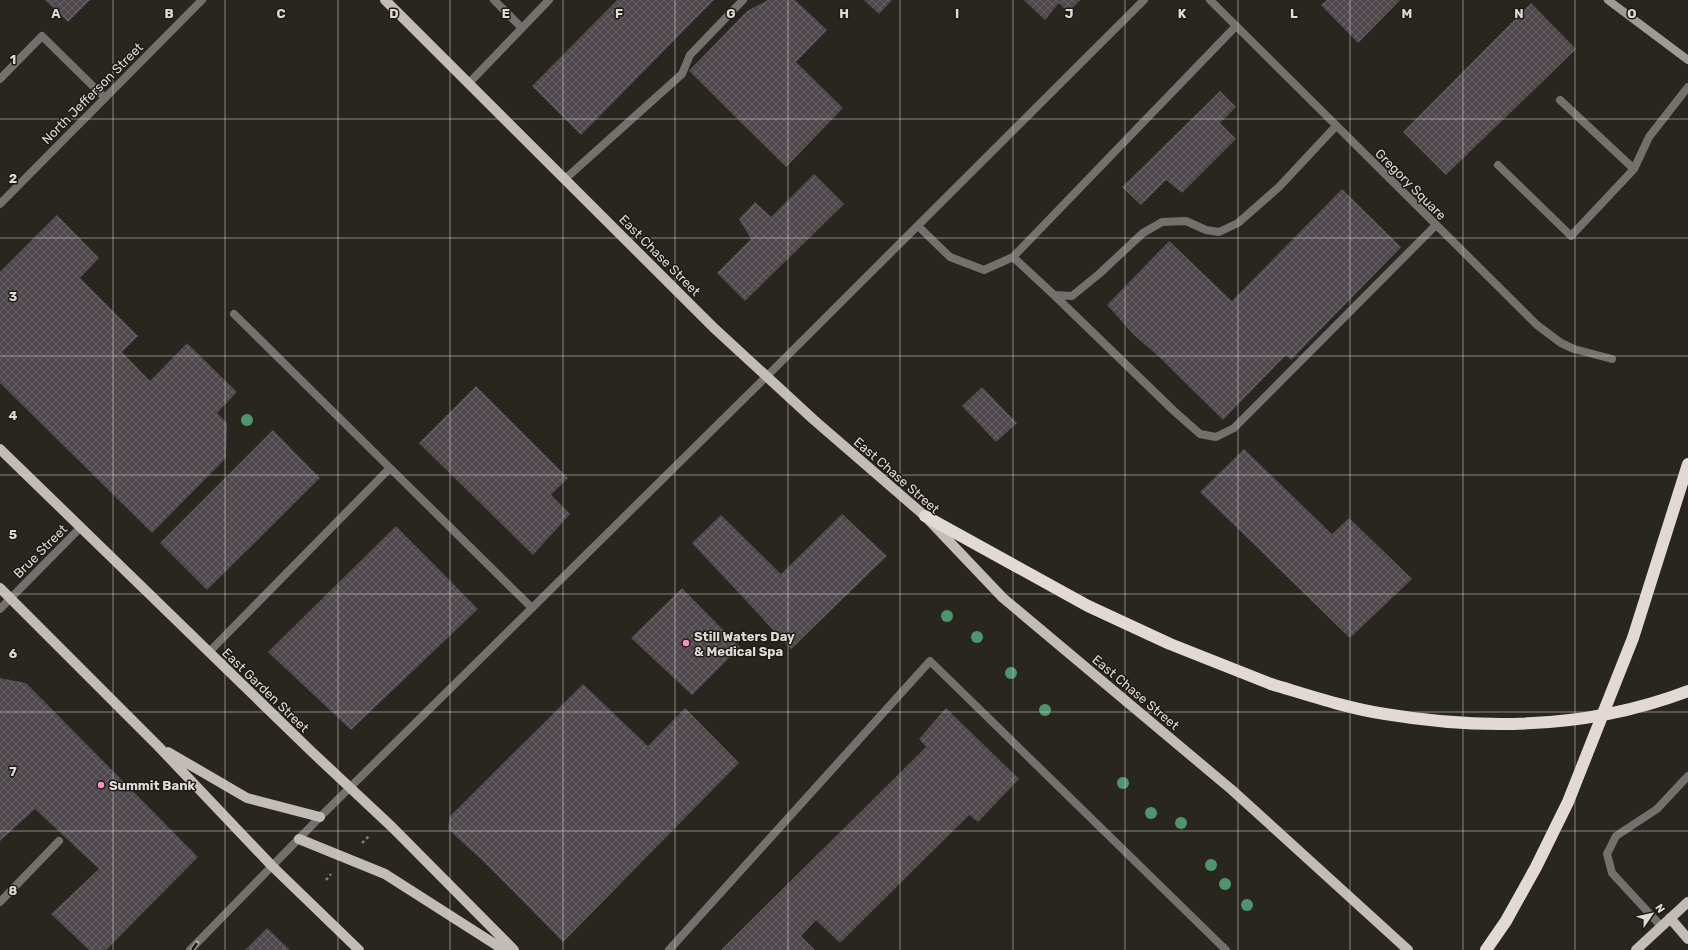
<svg xmlns="http://www.w3.org/2000/svg" width="1688" height="950" font-family="Rubik,sans-serif">
<defs>
<pattern id="building-cross-hatch" width="8" height="8" patternUnits="userSpaceOnUse"><rect width="8" height="8" fill="#4f494e"/><path d="M0 0l8 8M0 8l8-8" fill="none" stroke="#686367"/></pattern>
</defs>
<rect width="100%" height="100%" fill="#29251f"/>
<!-- building -->
<path fill="url(#building-cross-hatch)" d="M45,0H90L68,22Z
M617,0H714L581,135L532,86Z
M768,0H795L827,30L796,62L843,108L786,167L689,71L747,11Z
M864,0H892L879,14Z
M1024,0H1080L1068,12L1059,3L1045,20Z
M1327,0H1400L1358,43L1321,5Z
M1531,3L1576,49L1446,175L1403,132Z
M1220,91L1236,107L1220,123L1236,139L1182,193L1166,180L1141,205L1122,187Z
M814,174L844,204L745,301L717,273L751,239L739,219L755,202L771,217Z
M1342,189L1401,247L1291,360L1286,355L1223,420L1157,355L1134,335L1107,305L1169,241L1232,301Z
M57,215L99,258L80,278L138,336L122,352L150,381L187,343L237,392L217,413L227,423L226,458L152,533L0,383V272Z
M476,386L568,478L551,495L570,514L533,555L419,443Z
M982,387L1017,423L996,442L962,406Z
M273,430L320,478L207,590L160,543Z
M1244,449L1332,534L1349,518L1412,579L1350,638L1200,492Z
M842,514L887,556L791,649L692,543L721,515L781,574Z
M396,526L478,609L351,730L268,652Z
M682,588L740,647L692,695L631,638Z
M0,678L26,683L198,857L106,950H89L51,914L99,869L35,809L0,841Z
M583,684L648,746L685,708L739,763L563,942L485,863L448,829L450,816Z
M946,708L1019,779L978,822L969,815L840,943L816,920L801,936L815,950H721L926,747L919,739Z
M267,928L290,950H245Z"/>
<g fill="none" stroke-linecap="round" stroke-linejoin="round">
<!-- path -->
<path stroke="#817d79" stroke-width="2.5" stroke-dasharray="3 3" stroke-linecap="butt" d="M362,843L370,835
M326,880L331,874"/>
<!-- service -->
<path stroke="#73706e" stroke-width="8" d="M494,0L522,28
M0,79L42,36L105,98
M469,83L549,0
M1560,100L1634,169
M1498,165L1571,236L1634,169L1649,137L1688,87
M565,179L682,74L690,55L743,0
M918,226L950,257L984,270L1013,257L1236,26
M1013,257L1054,295L1072,296L1099,274L1143,233L1162,222L1186,221L1206,230L1219,232L1238,223L1279,187L1336,126
M1054,295L1174,411L1200,434L1216,437L1234,428L1436,225
M234,314L390,468
M209,652L390,468L532,608
M0,902L59,841
M1661,926L1612,873L1607,854L1616,836L1657,809L1688,776
M669,950L930,661L1226,950"/>
<!-- minor -->
<path stroke="#73706e" stroke-width="8" d="M1210,0L1537,325L1561,343L1574,349L1612,359
M0,204L202,0
M0,609L81,527"/>
<!-- tertiary -->
<path stroke="#73706e" stroke-width="8" d="M190,950L320,817L767,376L1144,0"/>
<!-- secondary -->
<path stroke="#a09a97" stroke-width="8" d="M1608,0L1688,60"/>
<!-- primary -->
<path stroke="#c2bbb7" stroke-width="10" d="M385,0L714,328L814,420L925,516L1003,598L1232,790L1408,950
M0,449L312,752L392,827L514,950
M0,588L158,746L272,866L359,950
M168,752L247,798L320,817
M299,839L385,874L504,950
M1670,918L1688,939
M1636,950L1688,902"/>
<!-- motorway -->
<path stroke="#e2d9d4" stroke-width="12" d="M925,516L1088,606L1170,644L1271,684
M1486,950L1506,921L1536,867L1568,802L1633,638L1688,464"/>
<defs>
<path id="rail" d="M192,950L197,943"/>
</defs>
<!-- rail casing -->
<use href="#rail" stroke="#bab7b3" stroke-width="4.5"/>
<!-- rail -->
<use href="#rail" stroke="#1f1b16" stroke-width="3" stroke-dasharray="9" stroke-linecap="butt"/>
<!-- motorway-bridge -->
<path stroke="#e2d9d4" stroke-width="12" d="M1271,684C1308,695 1346,708 1385,714C1487,731 1591,728 1688,691"/>
</g>
<!-- trees -->
<g fill="#4e956f">
<circle cx="247" cy="420" r="6"/>
<circle cx="947" cy="616" r="6"/>
<circle cx="977" cy="637" r="6"/>
<circle cx="1011" cy="673" r="6"/>
<circle cx="1045" cy="710" r="6"/>
<circle cx="1123" cy="783" r="6"/>
<circle cx="1151" cy="813" r="6"/>
<circle cx="1181" cy="823" r="6"/>
<circle cx="1211" cy="865" r="6"/>
<circle cx="1225" cy="884" r="6"/>
<circle cx="1247" cy="905" r="6"/>
</g>
<!-- grid -->
<path fill="none" stroke="#dddad7" stroke-width="1" stroke-opacity="0.55" d="M113,0V950M225,0V950M338,0V950M450,0V950M563,0V950M675,0V950M788,0V950M900,0V950M1013,0V950M1125,0V950M1238,0V950M1350,0V950M1463,0V950M1575,0V950M0,119H1688M0,238H1688M0,356H1688M0,475H1688M0,594H1688M0,712H1688M0,831H1688"/>
<!-- markers -->
<g fill="#fa8fc8" stroke="#1f1b16" stroke-width="1.5">
<circle cx="686" cy="643" r="4"/>
<circle cx="101" cy="785" r="4"/>
</g>
<g text-anchor="middle" stroke-width="3" stroke-linejoin="round" paint-order="stroke">
<!-- street labels -->
<g font-size="13" fill="#dddad7" stroke="#1f1b16">
<text transform="translate(92 93) rotate(-45)" y="5">North Jefferson Street</text>
<text transform="translate(1411 184) rotate(45)" y="5">Gregory Square</text>
<text transform="translate(660 255) rotate(45)" y="5">East Chase Street</text>
<text transform="translate(897 475) rotate(41)" y="5">East Chase Street</text>
<text transform="translate(40 551) rotate(-45)" y="5">Brue Street</text>
<text transform="translate(266 690) rotate(44)" y="5">East Garden Street</text>
<text transform="translate(1136 692) rotate(40)" y="5">East Chase Street</text>
</g>
<!-- poi labels -->
<g font-size="13" font-weight="bold" fill="#dddad7" stroke="#1f1b16" text-anchor="start">
<text x="694" y="641">Still Waters Day<tspan x="694" dy="15">&amp; Medical Spa</tspan></text>
<text x="109" y="790">Summit Bank</text>
</g>
</g>
<g font-size="13" text-anchor="middle" font-weight="bold" fill="#dddad7" stroke="#1f1b16" stroke-width="3" stroke-linejoin="round" paint-order="stroke">
<text x="56" y="18">A</text>
<text x="169" y="18">B</text>
<text x="281" y="18">C</text>
<text x="394" y="18">D</text>
<text x="506" y="18">E</text>
<text x="619" y="18">F</text>
<text x="731" y="18">G</text>
<text x="844" y="18">H</text>
<text x="957" y="18">I</text>
<text x="1069" y="18">J</text>
<text x="1182" y="18">K</text>
<text x="1294" y="18">L</text>
<text x="1407" y="18">M</text>
<text x="1519" y="18">N</text>
<text x="1632" y="18">O</text>
<text x="13" y="64">1</text>
<text x="13" y="183">2</text>
<text x="13" y="301">3</text>
<text x="13" y="420">4</text>
<text x="13" y="539">5</text>
<text x="13" y="658">6</text>
<text x="13" y="776">7</text>
<text x="13" y="895">8</text>
</g>
<!-- north arrow -->
<g transform="translate(1652 914) rotate(56)" stroke="#1f1b16" stroke-width="3" paint-order="stroke">
<path d="M0-3L7 15L0 10L-7 15Z" fill="#dddad7"/>
<text y="-6" font-size="11" font-weight="bold" text-anchor="middle" fill="#dddad7">N</text>
</g>
</svg>
